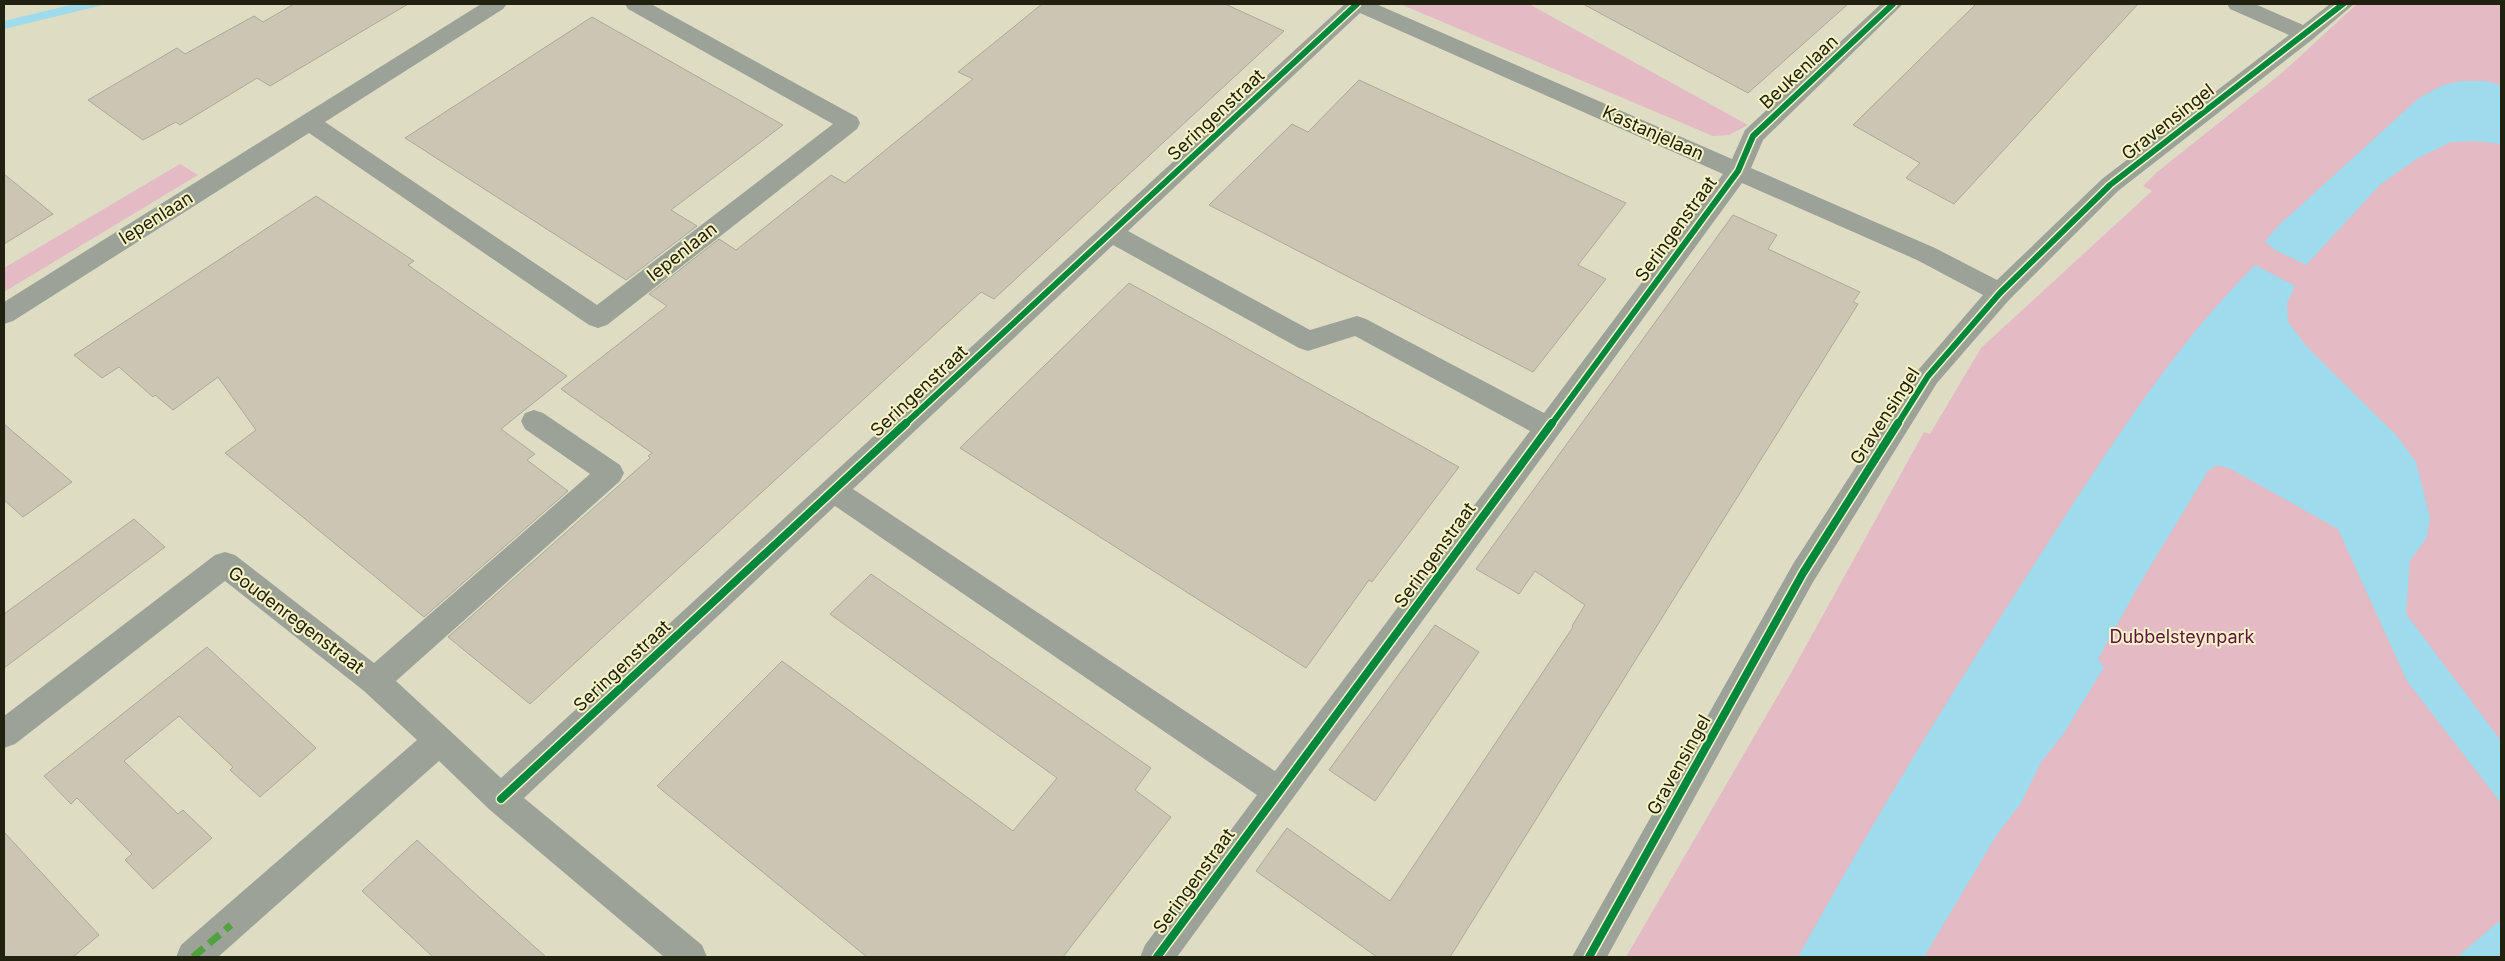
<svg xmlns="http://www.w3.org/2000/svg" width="2505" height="961" font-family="Inter,sans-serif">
<rect width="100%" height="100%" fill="#deddc4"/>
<!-- green -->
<path fill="#e4bac5" d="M1400,4H1529L1748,125L1729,135L1713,136Z
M2357,4H2501V957H1626L1791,673L1924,432L1930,434L1981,348L2152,191L2143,186L2157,172L2283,72Z
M180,164L198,175L4,292V268Z"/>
<!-- water -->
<path fill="#9edbec" d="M74,4H107L4,29V21Z
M2461,81H2485L2501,85V144L2476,141L2451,142L2418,158L2381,184L2306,265L2275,250L2265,241L2279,225L2419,98L2443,85Z
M2255,265L2295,286L2287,303L2288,322L2307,347L2397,436L2416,462L2430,517L2427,537L2410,561L2406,614L2501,741V803L2407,681L2338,529L2231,469L2217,465L2208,471L2139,585L2098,659L2104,667L2064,733L2041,762L2021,803L1996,836L1924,957H1798C1872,822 1953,690 2037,560C2103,458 2169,351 2255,265Z
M2501,920V957H2457L2496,924Z"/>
<!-- building -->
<path fill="#cac6b3" stroke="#aca996" d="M294,4H408L270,86L257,78L180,125L176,122L143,140L88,100L177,48L185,54L254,16L263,22Z
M1042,4H1225L1284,31L994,299L981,292L530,704L448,637L650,458L648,456L652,453L561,389L667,306L649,294L719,239L736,250L831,175L845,183L973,79L958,72Z
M1583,4H1848L1748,93Z
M1976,4H2138L1954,204L1906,178L1920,163L1853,125Z
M592,17L783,125L671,210L697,226L626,280L405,138Z
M1359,80L1626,203L1578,265L1606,279L1533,372L1209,205L1292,124L1308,132Z
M4,174L53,214L4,244Z
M316,196L414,261L408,265L567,376L501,429L535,454L527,460L568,491L424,617L225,453L256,430L218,377L173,410L155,395L153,397L119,367L102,378L74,355Z
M1733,215L1777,235L1768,249L1860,292L1853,302L1858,304L1450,957H1377L1256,871L1287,828L1390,901L1573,627L1572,626L1585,605L1535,571L1519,594L1476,569Z
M1129,283L1459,467L1372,582L1369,580L1306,668L960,448Z
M4,424L72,482L23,517L4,500Z
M134,519L165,547L4,668V614Z
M871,574L1151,768L1135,790L1171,817L1063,957H867L657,786L782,661L1013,831L1057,778L830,614Z
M1435,625L1479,652L1375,801L1329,770Z
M207,647L316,748L260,797L230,770L233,767L179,716L124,761L178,814L183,810L212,838L153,889L125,860L132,854L77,798L71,804L44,776Z
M4,832L99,935L73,957H4Z
M417,840L480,898L546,957H433L362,891Z"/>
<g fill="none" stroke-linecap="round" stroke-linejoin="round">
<!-- minor -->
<path fill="#9da299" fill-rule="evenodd" d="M481,4H507L503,9L325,122L597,305L833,124L628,9L625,4H651L857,117L860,123L857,129L607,325L598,328L589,325L309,133L13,321L4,324V302Z
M1345,4H1376L1732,159L1745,130L1881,4H1903L1763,140L1751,168L1935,248L1997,280L2102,179L2289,35L2230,9L2227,4H2255L2303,25L2330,4H2354L2313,39L2118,191L2009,300L1937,383L1813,582L1607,957H1572L1793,564L1919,369L1983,295L1917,260L1742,183L1177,957H1140L1145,945L1257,795L835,506L524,798L702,945L707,957H664L490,810L439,761L218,957H176L181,945L417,740L364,691L225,581L15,744L4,748V716L215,555L225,552L235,555L374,663L590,474L525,429L521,421L525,413L534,410L543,413L620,465L624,473L620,481L396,681L501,778ZM1360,13L1723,174L1544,413L1366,319L1357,316L1310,330L1128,231ZM1113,245L1299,348L1308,351L1355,336L1530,431L1275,771L853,489Z"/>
<!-- quiet -->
<path stroke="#50a23f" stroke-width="7" stroke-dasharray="14 7" stroke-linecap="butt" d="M193,957L231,925"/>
<defs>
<path id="cycleway-far1" d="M904,425L1357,4
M1551,425L1738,171L1753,136L1893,4
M1897,425L1928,376L2000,293L2110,185L2343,4"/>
<path id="cycleway" d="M501,799L906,423
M1157,957L1552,423
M1589,957L1803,573L1898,423"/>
</defs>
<!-- cycleway-far1 casing -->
<use href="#cycleway-far1" stroke="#f6f4c6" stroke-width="9"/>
<!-- cycleway casing -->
<use href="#cycleway" stroke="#f6f4c6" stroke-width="11"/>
<!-- cycleway-far1 -->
<use href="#cycleway-far1" stroke="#00873e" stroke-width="6"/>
<!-- cycleway -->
<use href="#cycleway" stroke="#00873e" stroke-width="8"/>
</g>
<g text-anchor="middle" stroke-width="4" stroke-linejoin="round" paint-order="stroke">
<!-- street labels -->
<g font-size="18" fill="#21210f" stroke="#f6f4c6">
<text transform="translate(1799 72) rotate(-43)" y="6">Beukenlaan</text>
<text transform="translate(1216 115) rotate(-43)" y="6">Seringenstraat</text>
<text transform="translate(2168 122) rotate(-38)" y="6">Gravensingel</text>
<text transform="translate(1653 133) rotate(24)" y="6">Kastanjelaan</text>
<text transform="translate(156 218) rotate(-32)" y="6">Iepenlaan</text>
<text transform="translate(1676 229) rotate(-54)" y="6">Seringenstraat</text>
<text transform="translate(682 252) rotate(-38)" y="6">Iepenlaan</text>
<text transform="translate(919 391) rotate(-43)" y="6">Seringenstraat</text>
<text transform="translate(1885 416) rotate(-57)" y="6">Gravensingel</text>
<text transform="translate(1435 555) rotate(-54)" y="6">Seringenstraat</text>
<text transform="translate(296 620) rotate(37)" y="6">Goudenregenstraat</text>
<text transform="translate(622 666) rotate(-43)" y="6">Seringenstraat</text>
<text transform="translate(1679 765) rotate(-61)" y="6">Gravensingel</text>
<text transform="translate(1194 881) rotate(-54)" y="6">Seringenstraat</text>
</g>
<!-- park labels -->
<g font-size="18" fill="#5e1143" stroke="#f6f4c6">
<text x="2182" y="643">Dubbelsteynpark</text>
</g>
</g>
<!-- border -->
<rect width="2505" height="961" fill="none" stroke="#21210f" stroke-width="10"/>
</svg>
